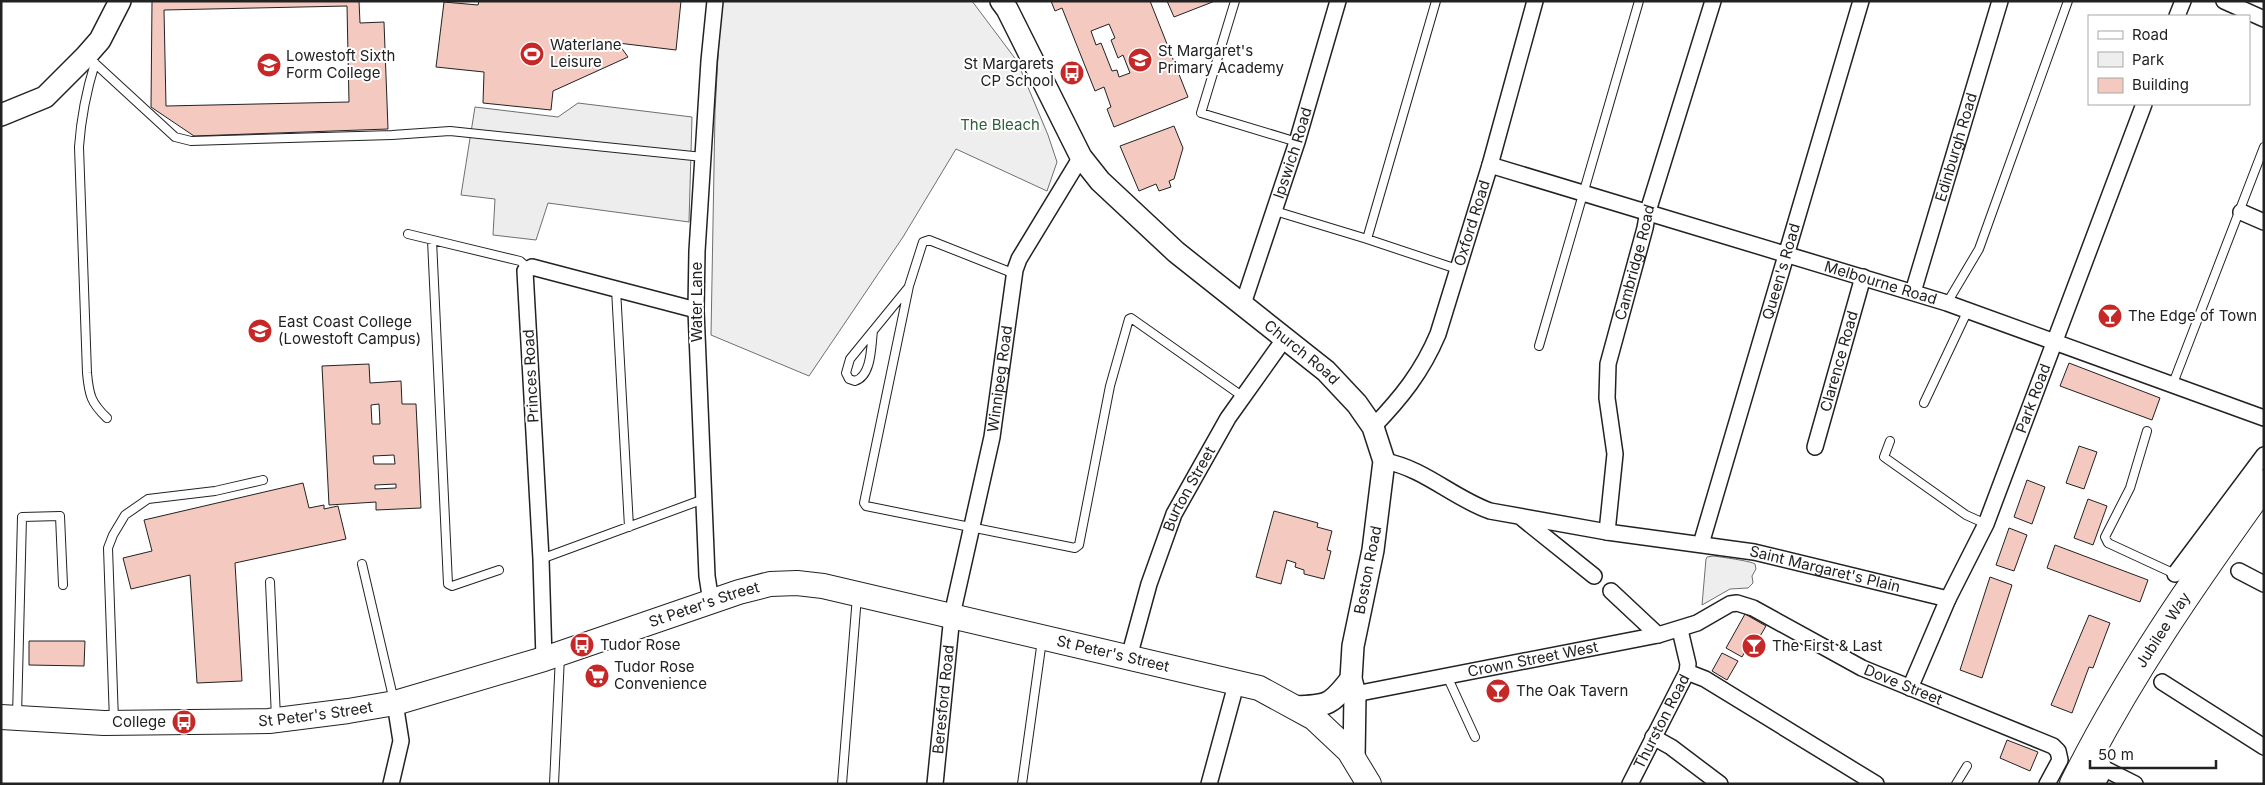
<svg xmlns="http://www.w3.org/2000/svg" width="2265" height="785" font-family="Inter,sans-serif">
<rect width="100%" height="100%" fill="#fff"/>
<!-- green -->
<path fill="#eee" stroke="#6f6f6f" d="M721,1H972L1017,61L1048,135L1057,162L1047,191L956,149L903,237L809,376L711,335L715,112Z
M1713,556C1721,557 1751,561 1755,564L1756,569L1752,576L1753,583L1748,588L1730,589L1702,605L1706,559L1707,557Z"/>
<!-- parking -->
<path fill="#ededed" stroke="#6f6f6f" d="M578,103L692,117L689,222L548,203L536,240L493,235L495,199L461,195L475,107L558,117Z"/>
<!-- building -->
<path fill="#f3c9c0" stroke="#222" fill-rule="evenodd" d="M152,1H359L360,23L384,22L388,129L194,136L151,107Z
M479,1H681L676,50L618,43L628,57L553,91L551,110L483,103L484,72L436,67L444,2L478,5Z
M1051,1H1150L1188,97L1114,127L1107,109L1111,107L1104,87L1095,91L1062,8L1055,11ZM1109,24L1115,38L1111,40L1118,58L1123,55L1130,73L1119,77L1117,70L1112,71L1101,43L1096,45L1091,31Z
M1167,1H1215L1174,17Z
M347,6L349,102L166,106L164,10Z
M1174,126L1183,148L1174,179L1169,181L1171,187L1159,191L1156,184L1139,191L1120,146Z
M2069,363L2160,398L2152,420L2060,386Z
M369,364L370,383L401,381L402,404H416L421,508L376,510V502L329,505L322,366ZM379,404L380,424H372L371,405ZM394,455L395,464H374L373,456ZM396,484V488L375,489V485Z
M2079,446L2097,452L2084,489L2066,483Z
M2027,480L2045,487L2032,524L2014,517Z
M303,483L309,508L324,505V509L338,506L346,539L235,563L242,681L197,683L190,575L131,589L123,558L152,551L144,520Z
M2088,499L2107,506L2093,545L2074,538Z
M1274,511L1318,523L1317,527L1332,531L1327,550L1331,551L1324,579L1304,574V570L1295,567L1296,563L1287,560L1281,584L1256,577Z
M2009,528L2027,535L2014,571L1996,565Z
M2055,545L2148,580L2140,602L2047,568Z
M1990,577L2012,585L1982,678L1960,670Z
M1745,614L1766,626L1759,638L1754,635L1742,657L1726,648Z
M2089,615L2110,623L2093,668L2089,667L2072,713L2051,705Z
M29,641H85L84,666L29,665Z
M1722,653L1738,661L1727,680L1712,671Z
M2007,740L2038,752L2030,771L2000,758Z"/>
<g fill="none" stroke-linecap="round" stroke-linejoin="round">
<defs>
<path id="lane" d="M1235,1L1201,113L1297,142
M88,57L175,137L191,141L392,135L450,131L703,157
M95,63C86,92 81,118 79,147L87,373C89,395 91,403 107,418
M1275,211L1367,239L1436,1
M408,234L520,261L528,268
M1367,239L1457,269
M432,240L448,584L452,586L499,570
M1015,274L929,240L923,242L909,286L864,503L866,506L1075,548L1079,545L1110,386L1129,319L1131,318L1242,396
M616,289L629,527
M1947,303L1979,249L2068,1
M873,331C871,345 872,376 855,381L849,379L846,373L850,359L908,288
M1539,346L1639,1
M2172,386L2264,147
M1924,403L1968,310
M2147,431L2130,488L2105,537L2108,543L2175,574
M1890,441L1884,457L1966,515L1986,524
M541,559L704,499
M362,564L394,701
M270,582L276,718
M1447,676L1475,737
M17,716L22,517L60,516L63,585
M114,721L108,548L113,535L125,515L148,499L215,491L263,480
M554,784L560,656
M842,784L857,596
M1022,784L1042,640
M1956,784L1967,766"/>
<g id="street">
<path d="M2224,1L2264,19"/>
<path d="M2177,16L2183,1"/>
<path id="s1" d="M1490,165L1947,303L2264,418"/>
<path d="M2241,212L2264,222"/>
<path id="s2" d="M1913,292L2000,1"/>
<path id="s3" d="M1243,304L1297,142L1338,1"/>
<path id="s4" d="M1373,427C1401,398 1422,372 1438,334L1490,165L1535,1"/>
<path id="s5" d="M1815,447L1863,277"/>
<path id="s6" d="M1384,461C1424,468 1453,498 1490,511L1607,532L1754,552L1948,599"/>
<path d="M1523,519L1594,576"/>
<path id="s7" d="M1607,532L1615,454L1607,398L1608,364L1645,228L1648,211L1713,1"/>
<path id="s8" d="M1701,544L1861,1"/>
<path d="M2239,571L2264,584"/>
<path d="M2175,574L2264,455"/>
<path d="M1611,591L1658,635"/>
<path d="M711,602L707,576L696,310L697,251L709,61L715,1"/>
<path id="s9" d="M1129,657L1149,584L1174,514L1228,418L1285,338"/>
<path d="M544,659L541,559L525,271L532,267L696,310"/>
<path d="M1687,672L1705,679L1876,784"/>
<path d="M2162,682L2264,747"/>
<path id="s10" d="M1910,688L1948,599L1986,524L2144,104"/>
<path id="s11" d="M1346,690L1355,694L1658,635L1697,623L1730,604L1737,603L1753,608L1862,668L2053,746L2058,751L2060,760L2047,784"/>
<path d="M1653,737L1671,747L1720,784"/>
<path d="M2092,747L2105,769L2135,784"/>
<path d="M391,784L401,741L395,703"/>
<path id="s12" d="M935,784L952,615L992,437L1015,270L1019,259L1081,157"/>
<path d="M1209,784L1237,681"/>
<path id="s13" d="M1630,784L1687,672L1688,664L1680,630"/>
<path d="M2097,784L2105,769"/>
</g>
<g id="secondary">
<path id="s14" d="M1001,1L1007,9L1081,157L1100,181L1176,252L1326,371L1357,404L1373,427L1384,461L1373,550L1353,646L1351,679L1355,694L1354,759"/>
<path d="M1,115L45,97L86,56L100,40L120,1"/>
<path d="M1295,707C1328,706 1331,705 1351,679"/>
</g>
<g id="primary">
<path id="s15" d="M1,717L104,723L269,721L348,711L395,703L544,659L739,592L770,584L797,583L823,586L1259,688L1314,718L1349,751L1369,784"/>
</g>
<g id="highway">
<path id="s16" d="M2074,784C2127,677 2195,580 2264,484"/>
</g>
</defs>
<!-- lane casing -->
<use href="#lane" stroke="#222" stroke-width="10"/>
<!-- street casing -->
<use href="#street" stroke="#222" stroke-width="18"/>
<!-- secondary casing -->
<use href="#secondary" stroke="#222" stroke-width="24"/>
<!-- primary casing -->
<use href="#primary" stroke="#222" stroke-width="26"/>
<!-- highway casing -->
<use href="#highway" stroke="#222" stroke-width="30"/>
<!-- lane -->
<use href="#lane" stroke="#fff" stroke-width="8"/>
<!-- street -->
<use href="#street" stroke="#fff" stroke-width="15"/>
<!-- secondary -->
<use href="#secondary" stroke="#fff" stroke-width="21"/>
<!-- primary -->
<use href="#primary" stroke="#fff" stroke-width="24"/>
<!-- highway -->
<use href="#highway" stroke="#fff" stroke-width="28"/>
</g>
<!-- icons -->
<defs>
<symbol id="stadium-disc" viewBox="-11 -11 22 22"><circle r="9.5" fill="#c62828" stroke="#fff"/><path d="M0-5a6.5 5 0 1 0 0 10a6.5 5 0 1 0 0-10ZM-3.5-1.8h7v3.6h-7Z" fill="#fff"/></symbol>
<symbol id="school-disc" viewBox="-11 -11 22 22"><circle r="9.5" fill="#c62828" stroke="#fff"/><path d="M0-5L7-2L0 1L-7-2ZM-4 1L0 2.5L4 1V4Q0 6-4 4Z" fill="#fff"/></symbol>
<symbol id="university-disc" viewBox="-11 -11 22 22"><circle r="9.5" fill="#c62828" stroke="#fff"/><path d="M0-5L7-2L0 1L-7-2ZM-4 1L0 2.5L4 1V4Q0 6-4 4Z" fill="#fff"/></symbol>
<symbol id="bus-disc" viewBox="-11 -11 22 22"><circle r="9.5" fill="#c62828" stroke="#fff"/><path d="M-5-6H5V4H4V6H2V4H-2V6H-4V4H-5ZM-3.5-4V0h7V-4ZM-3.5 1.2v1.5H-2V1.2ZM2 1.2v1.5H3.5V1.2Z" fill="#fff"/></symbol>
<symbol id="bar-disc" viewBox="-11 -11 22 22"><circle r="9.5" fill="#c62828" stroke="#fff"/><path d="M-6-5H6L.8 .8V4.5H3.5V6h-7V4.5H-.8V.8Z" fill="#fff"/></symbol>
<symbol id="supermarket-disc" viewBox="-11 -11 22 22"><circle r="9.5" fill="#c62828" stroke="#fff"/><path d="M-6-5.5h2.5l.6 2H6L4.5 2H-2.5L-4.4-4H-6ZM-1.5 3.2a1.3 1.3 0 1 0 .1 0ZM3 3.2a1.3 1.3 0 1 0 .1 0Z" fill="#fff"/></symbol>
</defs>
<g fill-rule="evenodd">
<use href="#stadium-disc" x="518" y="40" width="28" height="28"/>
<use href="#school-disc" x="1126" y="46" width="28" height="28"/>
<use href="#university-disc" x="255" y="51" width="28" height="28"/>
<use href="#bus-disc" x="1058" y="59" width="28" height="28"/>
<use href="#bar-disc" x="2096" y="302" width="28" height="28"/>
<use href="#university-disc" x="246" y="317" width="28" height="28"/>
<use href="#bus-disc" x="568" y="631" width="28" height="28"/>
<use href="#bar-disc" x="1740" y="632" width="28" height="28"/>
<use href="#supermarket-disc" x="583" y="662" width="28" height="28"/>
<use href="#bar-disc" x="1484" y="677" width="28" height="28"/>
<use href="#bus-disc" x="170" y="708" width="28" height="28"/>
</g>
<g text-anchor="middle" stroke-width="4" stroke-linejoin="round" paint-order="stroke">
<!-- poi labels -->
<g font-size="15" fill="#222" stroke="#fff" text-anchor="start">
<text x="550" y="50">Waterlane<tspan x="550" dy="17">Leisure</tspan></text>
<text x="1158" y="56">St Margaret's<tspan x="1158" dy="17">Primary Academy</tspan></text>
<text x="286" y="61">Lowestoft Sixth<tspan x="286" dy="17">Form College</tspan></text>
<text x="1054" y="69" text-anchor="end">St Margarets<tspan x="1054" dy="17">CP School</tspan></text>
<text x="2128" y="321">The Edge of Town</text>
<text x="278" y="327">East Coast College<tspan x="278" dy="17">(Lowestoft Campus)</tspan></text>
<text x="600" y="650">Tudor Rose</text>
<text x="1772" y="651">The First &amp; Last</text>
<text x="614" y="672">Tudor Rose<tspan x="614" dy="17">Convenience</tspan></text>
<text x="1516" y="696">The Oak Tavern</text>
<text x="166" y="727" text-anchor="end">College</text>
</g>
<!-- park labels -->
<g font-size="15" fill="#2f5e38" stroke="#fff">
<text x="1000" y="130">The Bleach</text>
</g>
<!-- street labels -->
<g font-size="15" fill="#222" stroke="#fff">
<text dy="5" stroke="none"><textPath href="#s2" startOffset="151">Edinburgh Road</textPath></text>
<text dy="5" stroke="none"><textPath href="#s3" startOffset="159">Ipswich Road</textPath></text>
<text dy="5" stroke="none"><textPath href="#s4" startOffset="230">Oxford Road</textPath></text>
<text dy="5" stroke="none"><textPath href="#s7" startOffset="274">Cambridge Road</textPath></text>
<text dy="5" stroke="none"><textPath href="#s8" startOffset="284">Queen's Road</textPath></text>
<text dy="5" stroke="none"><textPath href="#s1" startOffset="408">Melbourne Road</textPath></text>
<text transform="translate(697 302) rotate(-90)" y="5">Water Lane</text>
<text dy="5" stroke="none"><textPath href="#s14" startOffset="471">Church Road</textPath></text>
<text dy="5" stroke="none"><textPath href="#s5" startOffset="89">Clarence Road</textPath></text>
<text transform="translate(531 376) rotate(-93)" y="5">Princes Road</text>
<text dy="5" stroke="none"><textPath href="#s12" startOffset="411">Winnipeg Road</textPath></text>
<text dy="5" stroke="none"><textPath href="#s10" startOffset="315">Park Road</textPath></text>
<text dy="5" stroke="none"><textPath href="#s9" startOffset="179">Burton Street</textPath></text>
<text dy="5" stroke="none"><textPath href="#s6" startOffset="458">Saint Margaret's Plain</textPath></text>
<text transform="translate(1368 570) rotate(-79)" y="5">Boston Road</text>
<text dy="5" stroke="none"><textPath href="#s15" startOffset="720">St Peter's Street</textPath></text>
<text dy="5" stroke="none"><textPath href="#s16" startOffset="178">Jubilee Way</textPath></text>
<text dy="5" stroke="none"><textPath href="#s15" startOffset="1140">St Peter's Street</textPath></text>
<text dy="5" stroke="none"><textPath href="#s11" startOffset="191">Crown Street West</textPath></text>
<text dy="5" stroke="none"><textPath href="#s11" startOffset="590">Dove Street</textPath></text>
<text dy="5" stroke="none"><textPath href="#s12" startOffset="85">Beresford Road</textPath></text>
<text dy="5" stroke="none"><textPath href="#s15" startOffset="315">St Peter's Street</textPath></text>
<text dy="5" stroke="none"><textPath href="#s13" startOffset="70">Thurston Road</textPath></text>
</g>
</g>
<!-- border -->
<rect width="2265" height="785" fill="none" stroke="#222222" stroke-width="5"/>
<!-- legend -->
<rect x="2088" y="15" width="162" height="90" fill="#ffffff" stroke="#a7a7a7"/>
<rect x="2098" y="31" width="25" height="8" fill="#ffffff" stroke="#a7a7a7"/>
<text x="2132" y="40" font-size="15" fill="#222222">Road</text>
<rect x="2098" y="52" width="25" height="15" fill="#eeeeee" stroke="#a7a7a7"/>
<text x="2132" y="65" font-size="15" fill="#222222">Park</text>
<rect x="2098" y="78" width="25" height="15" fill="#f3c9c0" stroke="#a7a7a7"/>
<text x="2132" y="90" font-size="15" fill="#222222">Building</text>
<!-- scale -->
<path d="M2090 760v8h126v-8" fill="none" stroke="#222222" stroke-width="2.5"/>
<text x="2098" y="760" font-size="15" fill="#222222" stroke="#ffffff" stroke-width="4" paint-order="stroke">50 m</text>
</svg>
